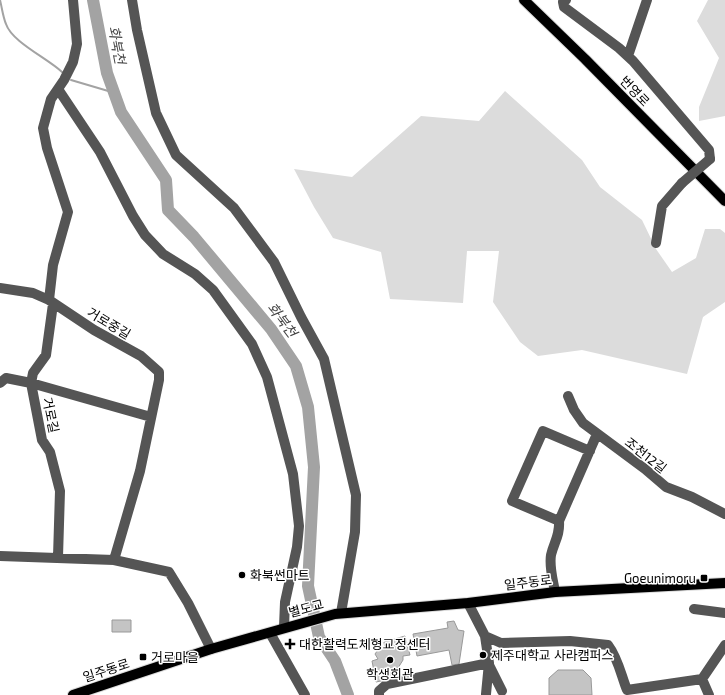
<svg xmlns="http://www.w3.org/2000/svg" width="725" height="695" font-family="'Exo 2','Noto Sans KR',sans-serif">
<rect width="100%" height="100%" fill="#fff"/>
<!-- green -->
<path fill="#dcdcdc" d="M708,0H725V116L699,121V107L719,58L697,21Z
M505,91L582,160L600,187L642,220L656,249L672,272L696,258L705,229H720L725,233V302L703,317L687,374L582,350L538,356L520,342L493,302L499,251H467L463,303L390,299L381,252L333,238L314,207L294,169L352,177L421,116L479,121Z"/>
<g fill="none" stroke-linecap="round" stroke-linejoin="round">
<!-- stream -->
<path stroke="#a3a3a3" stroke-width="2" d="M0,0C2,8 3,17 6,24C12,42 47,58 62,72
M71,80L115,93"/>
<!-- river -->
<path stroke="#a3a3a3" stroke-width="12" d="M93,0L107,73L121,112L166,180L168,210L194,237L271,329L296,366L308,407L314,467L308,586L319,637L335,661L348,695"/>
</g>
<!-- building -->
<path fill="#c4c4c4" stroke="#999" d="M112,620H131V632H112Z
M454,621L458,630L464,631L459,664L452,665L449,650L417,656L413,634L448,628L447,622Z
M405,636L410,655L403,656V660L398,668L393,669L395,678L376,682L372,661L378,659L375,654L380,647L385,649L384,642Z
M558,670H583L591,678L592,695H549V678Z"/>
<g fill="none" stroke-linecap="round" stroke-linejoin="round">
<defs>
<path id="major" d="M524,0L585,59L725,201
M73,695L211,649L335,614L468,603L555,592L725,583"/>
</defs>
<!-- major casing -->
<use href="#major" stroke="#dbdbdb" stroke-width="12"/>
<!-- minor -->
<path stroke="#555" stroke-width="10" d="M132,0L137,30L156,113L176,155L234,208L274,262L301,317L324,359L356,495L355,532L341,613
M566,0L563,2L564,7L619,48L633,61L709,150L710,159
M628,56L647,0
M58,89L100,152L133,216L145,235L163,254L195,274L213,290L252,344L267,377L293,474L299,526L297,547L285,602L284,627
M656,243L662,206L682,183
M0,288L33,293L49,300L94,330L141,356L159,372V380L140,471L114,560
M49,300L53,265L68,212L47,148L43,128L51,99L64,80L73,62L77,44L73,0
M53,304L46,355L33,373L31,383L42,440L50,452L60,491L58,557
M0,383L6,378L31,383L151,417
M568,396L574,410L583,423L645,469L666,487L692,497L725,514
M559,521L512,501L543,431L590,451
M0,556L114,560L169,572L188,603L211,649
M555,592C553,580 549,567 551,555C554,542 560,536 559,521L597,434
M468,603L485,636L501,643L570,641L608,645C618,658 621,675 627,690L702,679L725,645
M694,609L725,613
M270,633L305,695
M485,636L489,663L486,694
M489,665L502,691
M702,679L709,695
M379,695V691L387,684L489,663"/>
<!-- major -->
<use href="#major" stroke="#000" stroke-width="10"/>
<!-- minor-bridge -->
<path stroke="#555" stroke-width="10" d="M682,183L710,159"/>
</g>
<!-- markers -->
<g fill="#000" stroke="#fff" stroke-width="1.5">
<circle cx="242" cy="575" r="4"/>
<rect x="700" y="574" width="8" height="8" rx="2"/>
<path d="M288 638h4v4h4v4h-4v4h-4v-4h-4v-4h4z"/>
<circle cx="483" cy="655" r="4"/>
<rect x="139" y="653" width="8" height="8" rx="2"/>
<circle cx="390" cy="660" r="4"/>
</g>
<g text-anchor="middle" stroke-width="3" stroke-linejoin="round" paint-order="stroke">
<!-- street labels -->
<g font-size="13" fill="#000" stroke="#fff">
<text transform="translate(635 91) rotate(46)" y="5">번영로</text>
<text transform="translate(109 323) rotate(31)" y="5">거로중길</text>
<text transform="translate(51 415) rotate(78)" y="5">거로길</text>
<text transform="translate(646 455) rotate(38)" y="5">조천12길</text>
<text transform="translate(528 582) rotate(-7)" y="5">일주동로</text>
<text transform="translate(306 608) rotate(-15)" y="5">별도교</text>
<text transform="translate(106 670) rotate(-18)" y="5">일주동로</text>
</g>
<!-- poi labels -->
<g font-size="13" fill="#000" stroke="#fff" text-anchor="start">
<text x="250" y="580">화북썬마트</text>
<text x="696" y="583" text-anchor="end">Goeunimoru</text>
<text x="299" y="649">대한활력도체형교정센터</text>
<text x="491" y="660">제주대학교 사라캠퍼스</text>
<text x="151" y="662">거로마을</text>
<text x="390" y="679" text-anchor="middle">학생회관</text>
</g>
<!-- water labels -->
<g font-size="14" font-style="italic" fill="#444" stroke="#fff">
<text transform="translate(117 45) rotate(79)" y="5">화북천</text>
<text transform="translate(282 320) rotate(53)" y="5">화북천</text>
</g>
</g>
</svg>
